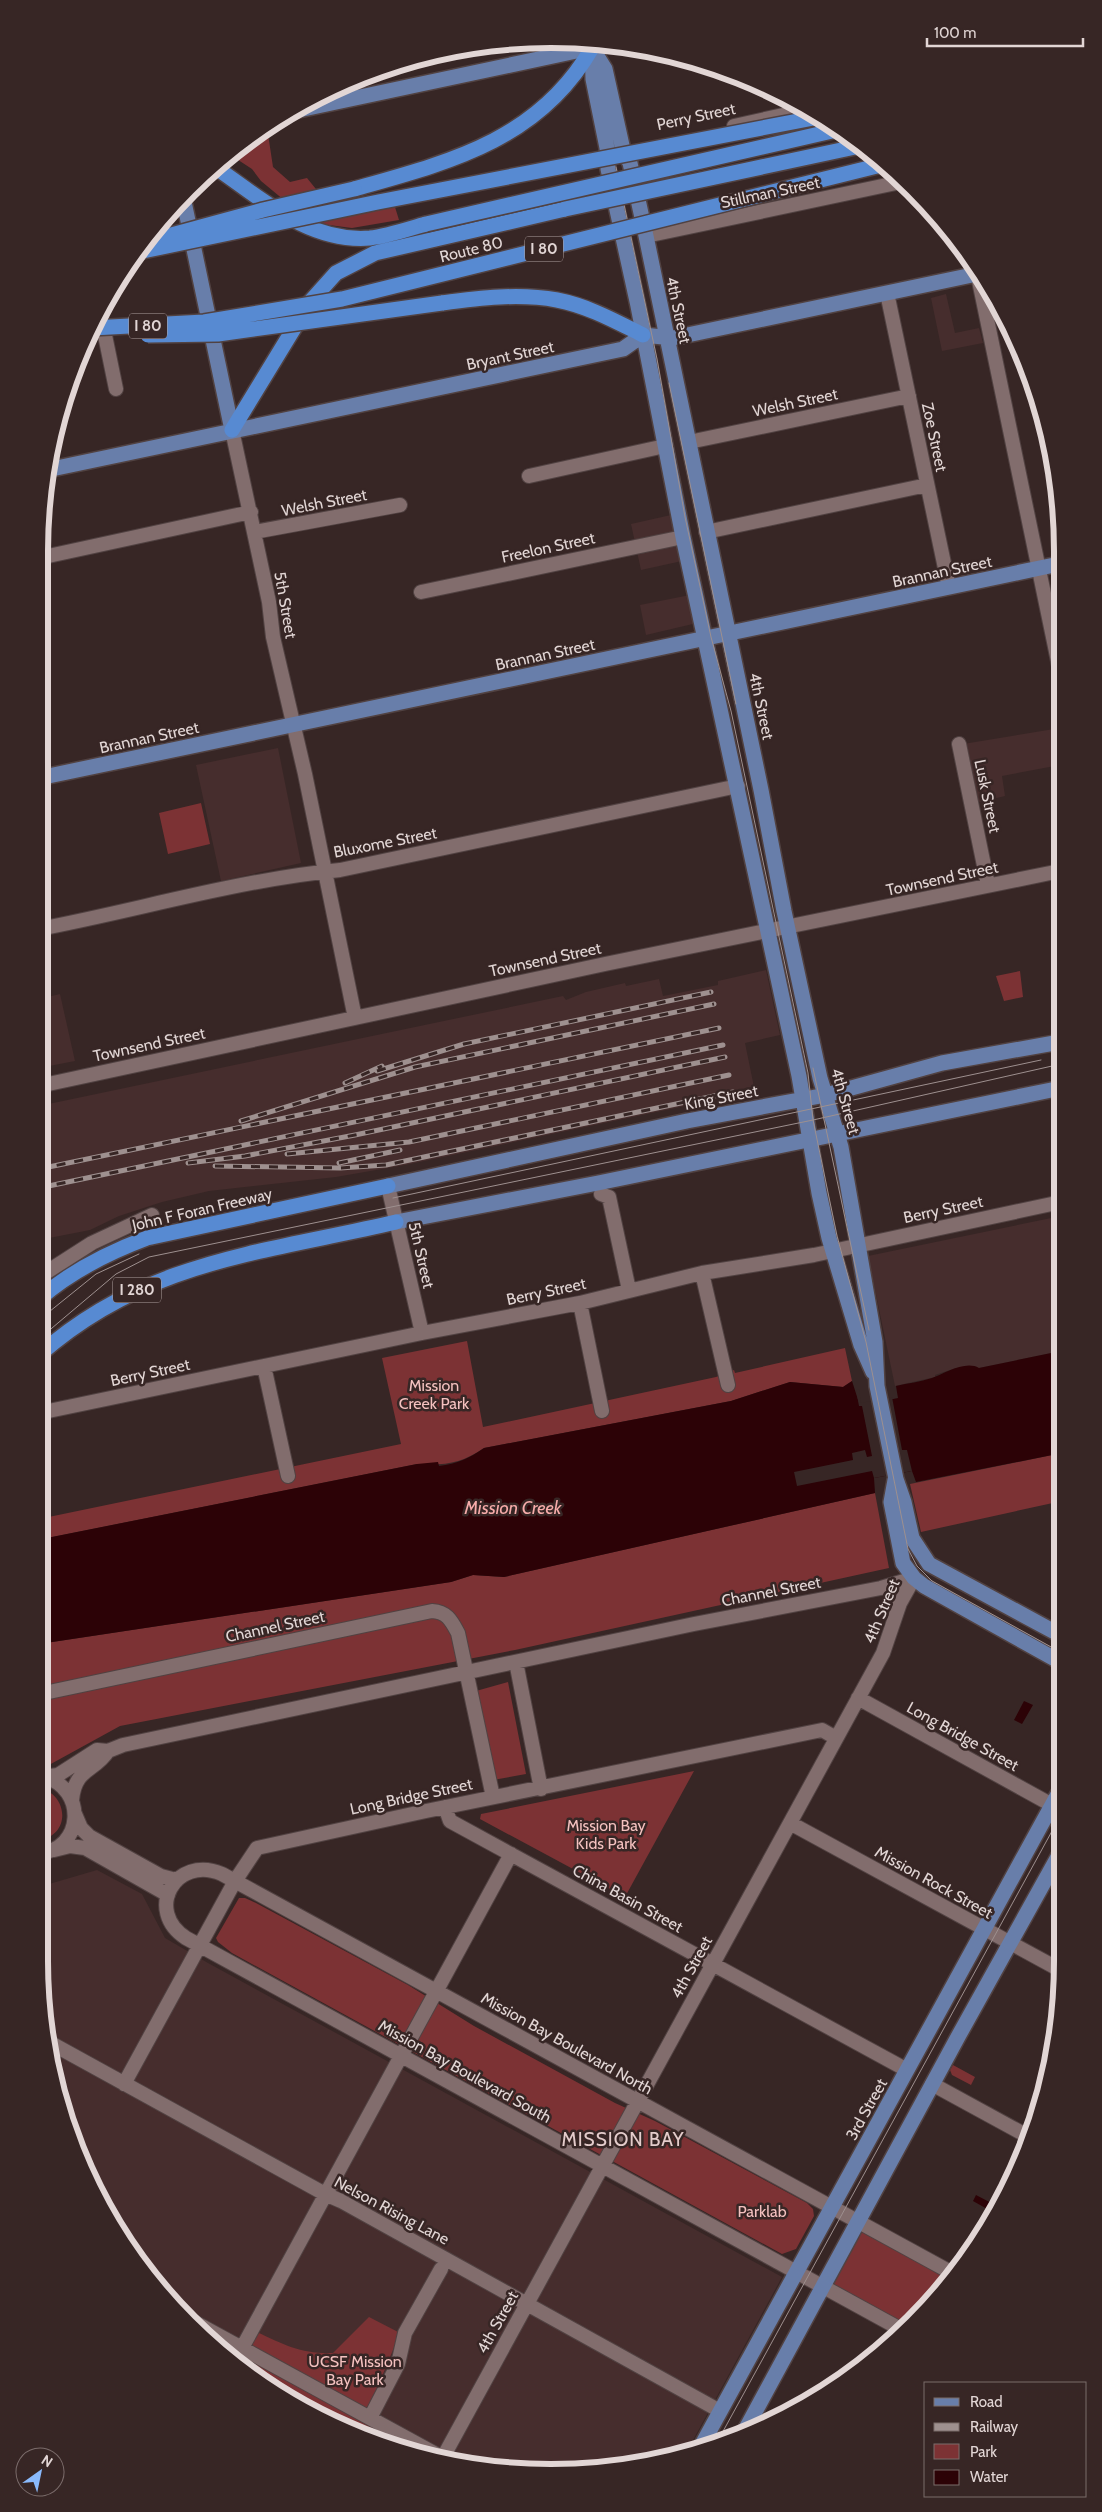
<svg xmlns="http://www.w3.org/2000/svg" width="1102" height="2512" font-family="Cabin,sans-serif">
<rect width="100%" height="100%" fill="#372625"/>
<!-- built -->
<path fill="#462d2d" d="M946,294L955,333L979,328L983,343L942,351L931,298Z
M671,515L682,561L641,570L631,524Z
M690,595L697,623L646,635L640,605Z
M1060,728V765L1002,776L1005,796L976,803L963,744Z
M278,748L301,863L221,881L196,765Z
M766,970L780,1035L745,1043L754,1087L741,1089L742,1094L405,1165L336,1177L209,1191L162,1202L119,1216L90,1230L39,1240V1106L563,996L566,1000L586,992L625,983L626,986L659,979L663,996L718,985V981Z
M60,994L75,1061L39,1068V999Z
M1061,1216V1351L979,1368H956L935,1375V1377L895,1386L868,1256Z
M97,1870L142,1894L165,1938L208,1963L782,2277L686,2453L618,2469L551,2473L451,2463L386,2446L295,2405L239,2367L166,2299L107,2217L66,2126L49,2061L39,1961V1887Z"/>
<!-- green -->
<path fill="#7c3234" d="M268,134L273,167L290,182L307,178L324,199L356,215L395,207L399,220L352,228L321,224L302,215L261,181L252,169L229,154L250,138Z
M201,803L210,844L168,854L159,813Z
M1020,971L1023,997L1004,1001L996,976Z
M467,1341L483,1427L716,1377L734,1370L735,1373L845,1348L852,1381L843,1387L790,1382L731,1401L484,1448C462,1463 445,1466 417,1464L42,1539L43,1549L39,1550V1519L401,1444L382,1358Z
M1062,1453V1501L921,1532L910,1484Z
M875,1493L889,1568L515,1650L120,1726L49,1765L39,1766V1644L451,1582L473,1575L504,1577Z
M508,1682L526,1774L493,1780L476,1691Z
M694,1771L625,1897L480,1819L481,1814Z
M39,1788C69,1794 71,1836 39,1840Z
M239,1898H245L256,1903L408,1985L474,2026L615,2103L655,2121L807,2203L813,2209L814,2216L796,2249L782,2254L232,1953L218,1942L216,1938Z
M953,2065L975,2077L971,2085L952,2075L950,2070Z
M861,2230L950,2279L936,2299L908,2327L831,2284Z
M369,2317L400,2333L368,2410L250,2345L257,2332C284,2345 302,2354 333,2353Z
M236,2352L425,2455L386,2446L295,2405L239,2367L231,2360Z"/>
<!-- water -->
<path fill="#2c0206" d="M1061,1351L1062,1453L916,1482L912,1471L874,1478L875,1493L504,1577L473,1575L451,1582L39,1644V1550L43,1549L42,1539L417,1464L438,1462L439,1466C457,1464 470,1458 484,1448L731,1401L790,1382L843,1387L852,1381L860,1406L898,1398L896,1386C908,1383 920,1382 932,1378C944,1374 965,1360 979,1368Z
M1024,1701L1033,1705L1022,1724L1014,1720Z
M976,2195L999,2207L996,2214L973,2201Z"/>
<!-- pier -->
<path fill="#372625" d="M859,1389L861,1403L892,1397L902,1450H907L912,1471L874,1478L872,1471L797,1486L794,1472L853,1460L852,1453L865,1450L867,1457L872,1456L862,1406H859L856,1390Z"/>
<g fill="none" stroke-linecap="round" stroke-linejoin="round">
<defs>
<path id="minor" d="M734,126L806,110
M646,236L901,182
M978,276L1059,666
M887,293L949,587
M100,311L116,389
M232,430L269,602L273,637L305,774L355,1018
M689,442L909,396
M529,476L665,446
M254,532L400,505
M706,532L927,485
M39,558L251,512
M421,592L683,537
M959,744L988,885
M39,929C139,910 238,880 340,870L738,786
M39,1086L605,964L1060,871
M388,1186L422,1333
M601,1194L609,1197L629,1290
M702,1273L728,1385
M39,1277L92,1243L152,1215
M580,1303L602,1411
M264,1366L288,1476
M39,1413L422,1333L580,1303L702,1273L814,1255L1061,1202
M516,1662L541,1789
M49,1692L432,1611C447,1612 451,1620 458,1633L493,1797
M858,1698L1052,1805
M42,1777L58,1775L97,1750L108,1751L123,1745L694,1624L881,1588L914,1578
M72,1800C75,1768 94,1772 108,1751
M445,1807L450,1821L907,2070
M75,1814L81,1828L89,1836L161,1876L176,1880
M790,1823L1062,1971
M54,1850L70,1846L85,1848L168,1895
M39,1853C84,1850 87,1788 44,1777
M47,2041L325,2194L341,2201L720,2411
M124,2084L235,1881L257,1848L426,1811L822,1730L836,1738
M932,2084L1031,2138
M185,2317L454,2464
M904,2331L186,1938C144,1911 175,1854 222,1874L954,2274
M242,2348L511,1854
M226,2355L232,2343
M370,2418L398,2364L405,2333L441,2269
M441,2461L883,1653L900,1603L914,1578"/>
<path id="major" d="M592,48L605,69L623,150L630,163L646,236L761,790L784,911L820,1078L841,1147L875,1342L877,1386L896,1479L904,1502L912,1538L929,1564L1062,1636
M592,49L593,79L607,148L608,169L638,306L683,537L799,1076L819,1193L829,1238L861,1345L873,1372
M294,111L614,43
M183,197L232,430
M643,335L673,338L977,274
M47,470L623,349L643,335
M39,778L1059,564
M388,1186L687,1121L826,1095L942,1063L1060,1042
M396,1222L598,1183L1061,1088
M895,1480L891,1502L903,1563L914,1578L924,1586L1062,1663
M743,2434L959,2035L1063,1848
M699,2450L1063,1785"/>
<path id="highway" d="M215,167C262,199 309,243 370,238C388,236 408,229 426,224
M354,189C450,162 539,140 592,48
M442,303C479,298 519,293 557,300C588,306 615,321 643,335
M232,430L310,302L336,273L375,253L565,209
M39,1299C71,1271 107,1253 147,1238L388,1186
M39,1355C146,1260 264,1253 396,1222"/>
</defs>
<!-- minor casing -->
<use href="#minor" stroke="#514242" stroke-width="16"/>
<!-- major casing -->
<use href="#major" stroke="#514242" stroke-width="18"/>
<!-- highway casing -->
<use href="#highway" stroke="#514242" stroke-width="18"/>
<!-- minor -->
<use href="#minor" stroke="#826d6d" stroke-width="14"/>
<!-- major -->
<use href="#major" stroke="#687eaa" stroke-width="15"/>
<!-- highway -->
<use href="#highway" stroke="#578ad2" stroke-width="15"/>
<!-- tram -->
<path stroke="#9e908f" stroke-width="1" d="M616,167L657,359L685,517L711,637L731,711L808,1073L813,1120L837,1236L866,1342L908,1549L917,1566L932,1581L1062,1653
M669,383L736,704
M813,1068L869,1330
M393,1198L1041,1060
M39,1320L96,1274L139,1254
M39,1339L116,1274L149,1257L813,1120L1061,1064
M715,2446L1063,1811"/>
<defs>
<path id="rail" d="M377,1071L464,1044L711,992
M345,1083L382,1066
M241,1121L415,1067L714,1004
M287,1154L409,1142L729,1075
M188,1163L245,1156L355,1135L725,1057
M339,1163L400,1150
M215,1166L340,1168L386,1165L733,1092
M39,1169L719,1028
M39,1188L723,1045"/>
</defs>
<!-- rail casing -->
<use href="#rail" stroke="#9e908f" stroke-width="5"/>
<!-- rail -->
<use href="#rail" stroke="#372625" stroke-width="3" stroke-dasharray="9" stroke-linecap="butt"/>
<defs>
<path id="highway-bridge" d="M565,209L860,146
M426,224L841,129
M164,237L263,210L354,189
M138,252L378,202L819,117
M92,328L204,322L342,299L881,165
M148,335L218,334L442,303"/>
</defs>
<!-- highway-bridge casing -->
<use href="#highway-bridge" stroke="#514242" stroke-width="18" stroke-linecap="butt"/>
<!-- highway-bridge -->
<use href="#highway-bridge" stroke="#578ad2" stroke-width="15"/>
</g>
<g text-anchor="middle" stroke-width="5" stroke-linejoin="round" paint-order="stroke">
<!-- shield labels -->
<g fill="#372625" stroke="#afa1a0" stroke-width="1">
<rect x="525" y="236.5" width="38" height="25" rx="4"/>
<rect x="129" y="313.5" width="38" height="25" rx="4"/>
<rect x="113" y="1277.5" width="48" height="25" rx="4"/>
</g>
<g font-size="15" font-weight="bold" fill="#e2d6d5">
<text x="544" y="254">I 80</text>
<text x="148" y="331">I 80</text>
<text x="137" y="1295">I 280</text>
</g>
<!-- street labels -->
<g font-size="16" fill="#e2d6d5" stroke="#372625">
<text transform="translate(696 116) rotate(-12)" y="6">Perry Street</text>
<text transform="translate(770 192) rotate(-12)" y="6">Stillman Street</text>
<text transform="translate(471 249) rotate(-14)" y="6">Route 80</text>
<text transform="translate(679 310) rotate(78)" y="6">4th Street</text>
<text transform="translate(510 355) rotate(-12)" y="6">Bryant Street</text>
<text transform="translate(795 402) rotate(-12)" y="6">Welsh Street</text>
<text transform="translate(935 437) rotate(78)" y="6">Zoe Street</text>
<text transform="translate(324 502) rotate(-11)" y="6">Welsh Street</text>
<text transform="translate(548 547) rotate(-12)" y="6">Freelon Street</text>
<text transform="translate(942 571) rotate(-12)" y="6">Brannan Street</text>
<text transform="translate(286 605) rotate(80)" y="6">5th Street</text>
<text transform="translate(545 654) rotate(-12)" y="6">Brannan Street</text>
<text transform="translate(762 706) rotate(78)" y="6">4th Street</text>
<text transform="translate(149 737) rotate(-12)" y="6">Brannan Street</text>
<text transform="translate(988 796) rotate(78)" y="6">Lusk Street</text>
<text transform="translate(385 842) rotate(-11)" y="6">Bluxome Street</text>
<text transform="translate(942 878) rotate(-12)" y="6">Townsend Street</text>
<text transform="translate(545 959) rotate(-12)" y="6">Townsend Street</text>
<text transform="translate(149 1044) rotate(-12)" y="6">Townsend Street</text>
<text transform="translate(721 1097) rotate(-11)" y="6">King Street</text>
<text transform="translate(846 1101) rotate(74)" y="6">4th Street</text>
<text transform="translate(202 1209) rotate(-13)" y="6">John F Foran Freeway</text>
<text transform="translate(943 1209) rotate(-12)" y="6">Berry Street</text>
<text transform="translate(422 1255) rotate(77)" y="6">5th Street</text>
<text transform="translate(546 1291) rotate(-12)" y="6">Berry Street</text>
<text transform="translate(150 1372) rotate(-12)" y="6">Berry Street</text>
<text transform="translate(771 1591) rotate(-11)" y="6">Channel Street</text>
<text transform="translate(881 1611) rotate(-67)" y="6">4th Street</text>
<text transform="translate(275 1626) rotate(-12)" y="6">Channel Street</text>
<text transform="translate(963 1736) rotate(29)" y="6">Long Bridge Street</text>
<text transform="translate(411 1796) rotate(-12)" y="6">Long Bridge Street</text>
<text transform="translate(934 1882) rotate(29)" y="6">Mission Rock Street</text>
<text transform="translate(628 1898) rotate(29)" y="6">China Basin Street</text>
<text transform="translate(691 1967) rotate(-61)" y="6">4th Street</text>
<text transform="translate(567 2043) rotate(29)" y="6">Mission Bay Boulevard North</text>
<text transform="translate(465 2071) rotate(29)" y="6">Mission Bay Boulevard South</text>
<text transform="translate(866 2109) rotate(-61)" y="6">3rd Street</text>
<text transform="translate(392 2210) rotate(28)" y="6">Nelson Rising Lane</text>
<text transform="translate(497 2322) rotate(-61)" y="6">4th Street</text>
</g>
<!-- park labels -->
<g font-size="16" fill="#f4c1bf" stroke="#372625">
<text x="434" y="1391">Mission<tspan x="434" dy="18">Creek Park</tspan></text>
<text x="606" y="1831">Mission Bay<tspan x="606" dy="18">Kids Park</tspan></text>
<text x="762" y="2217">Parklab</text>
<text x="355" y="2367">UCSF Mission<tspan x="355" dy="18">Bay Park</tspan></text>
</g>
<!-- water labels -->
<g font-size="18" font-style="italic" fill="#f7acaa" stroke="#372625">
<text x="513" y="1514">Mission Creek</text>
</g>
<!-- quarter labels -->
<g font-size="19" letter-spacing="1" fill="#e4cccb" stroke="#372625">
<text x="623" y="2146">MISSION BAY</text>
</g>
</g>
<!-- crop -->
<path d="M0 0H1102V2512H0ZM551 48H551A503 503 0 0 1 1054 551V1961A503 503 0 0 1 551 2464H551A503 503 0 0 1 48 1961V551A503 503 0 0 1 551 48Z" fill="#372625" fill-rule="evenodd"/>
<path fill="none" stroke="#e2d6d5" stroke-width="6" d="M551 48H551A503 503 0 0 1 1054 551V1961A503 503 0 0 1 551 2464H551A503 503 0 0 1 48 1961V551A503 503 0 0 1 551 48Z"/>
<!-- legend -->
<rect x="924" y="2382" width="162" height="115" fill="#372625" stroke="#7b6c6b"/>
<rect x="934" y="2398" width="25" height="8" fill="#687eaa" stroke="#7b6c6b"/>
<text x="970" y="2407" font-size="15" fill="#e2d6d5">Road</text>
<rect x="934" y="2423" width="25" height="8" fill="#9e908f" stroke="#7b6c6b"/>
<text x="970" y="2432" font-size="15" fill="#e2d6d5">Railway</text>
<rect x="934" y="2444" width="25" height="15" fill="#7c3234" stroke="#7b6c6b"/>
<text x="970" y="2457" font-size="15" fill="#e2d6d5">Park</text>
<rect x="934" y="2470" width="25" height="15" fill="#2c0206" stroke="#7b6c6b"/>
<text x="970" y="2482" font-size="15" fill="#e2d6d5">Water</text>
<!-- north arrow -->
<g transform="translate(40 2472) rotate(33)"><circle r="24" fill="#372625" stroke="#7b6c6b"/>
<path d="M0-4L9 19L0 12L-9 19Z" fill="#8abafc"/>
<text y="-8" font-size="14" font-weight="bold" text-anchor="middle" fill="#e2d6d5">N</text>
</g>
<!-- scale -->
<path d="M927 38v8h156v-8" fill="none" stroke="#e2d6d5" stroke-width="2.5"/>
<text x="934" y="38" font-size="15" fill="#e2d6d5" stroke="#372625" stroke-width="4" paint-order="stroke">100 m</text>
</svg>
